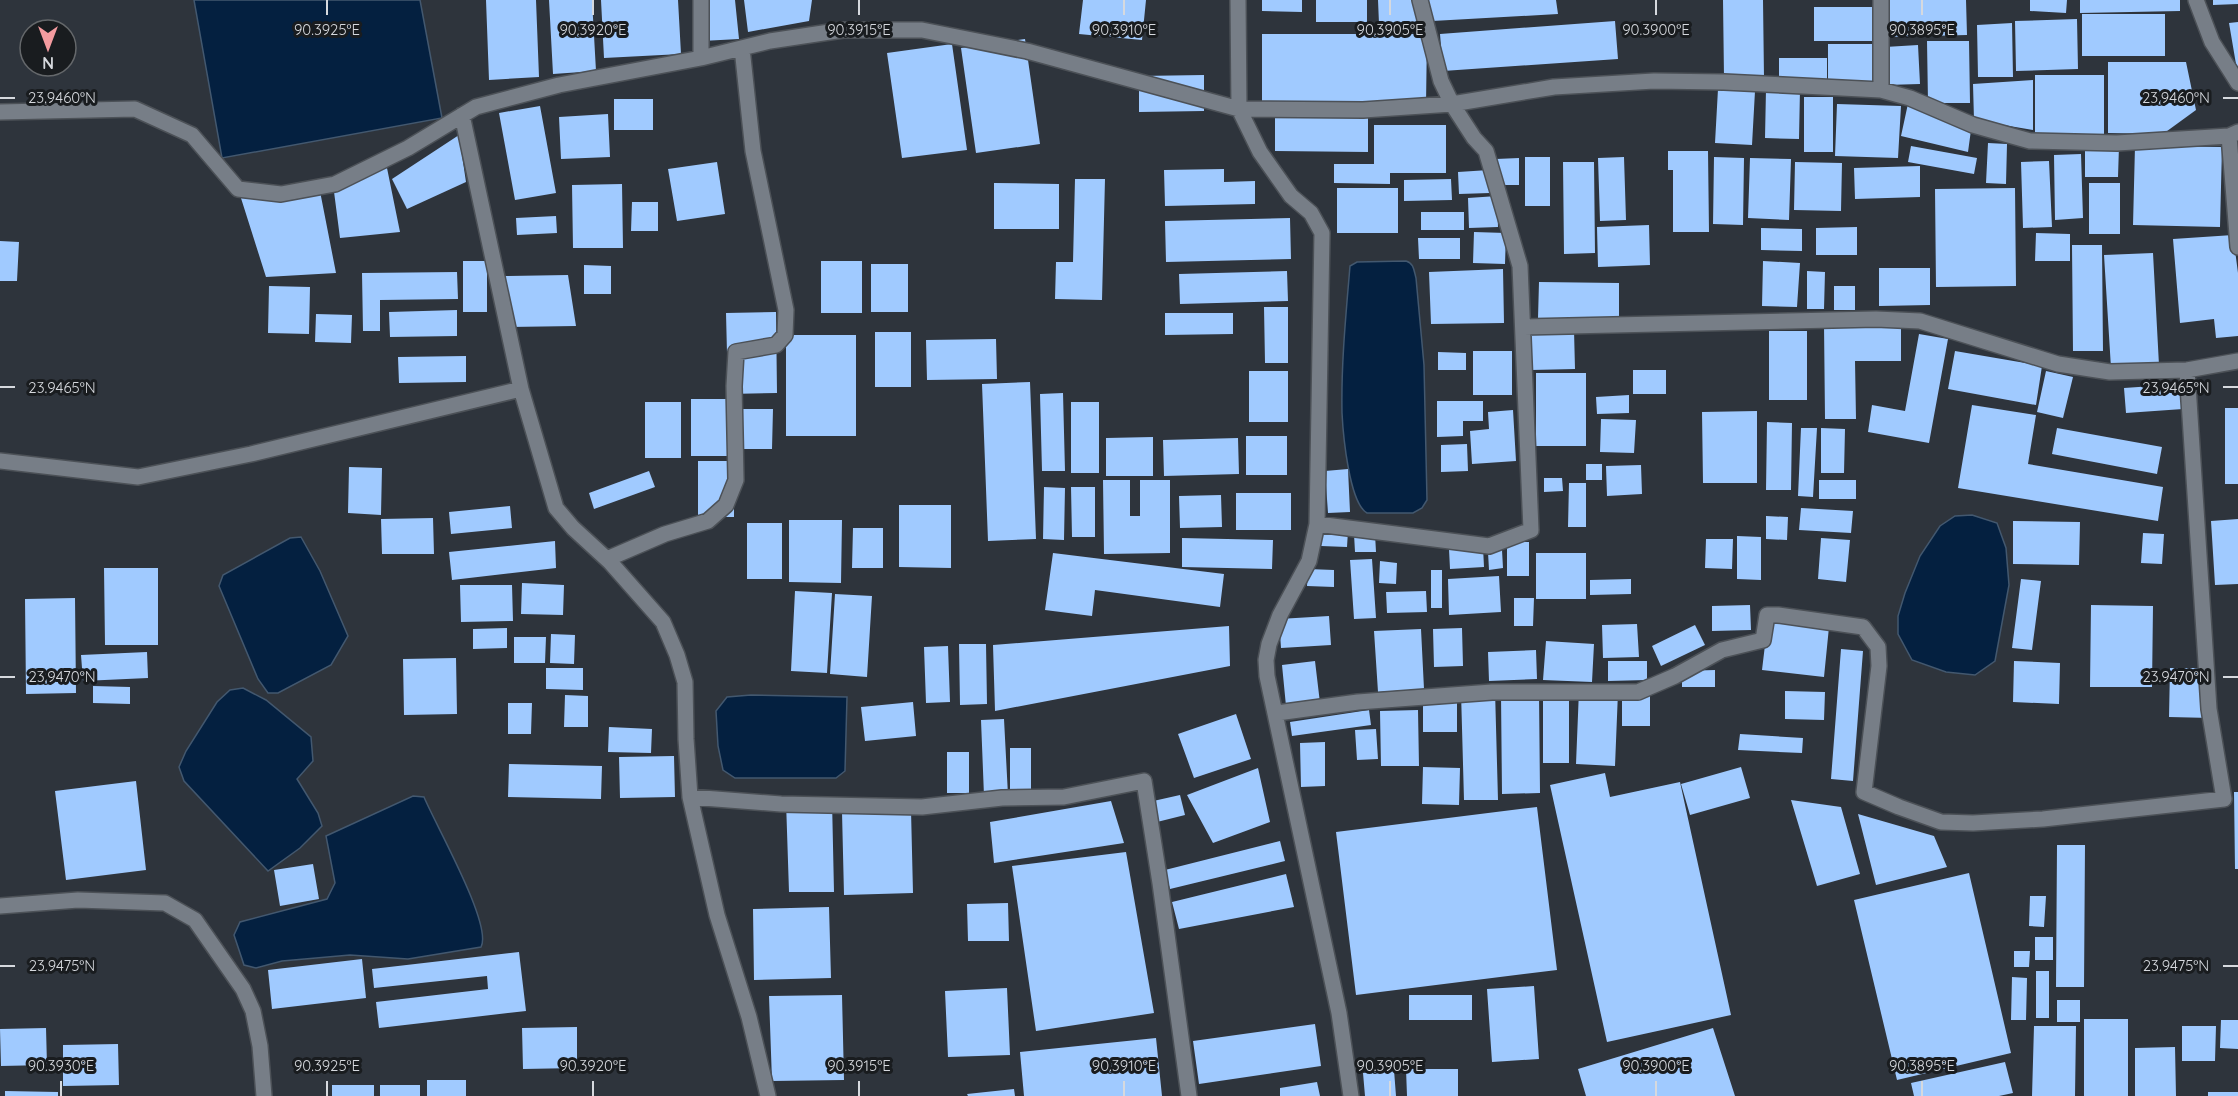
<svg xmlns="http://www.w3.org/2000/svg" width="2238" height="1096" font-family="Quicksand,sans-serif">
<rect width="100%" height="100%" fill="#2e343c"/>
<!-- water -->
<path fill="#042040" stroke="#43586f" stroke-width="1.5" d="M194,0H420L442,118L222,158Z
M1406,261C1414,263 1414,271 1416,278L1424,365L1427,500L1422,508L1413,513H1367C1349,503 1343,433 1342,413C1341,364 1346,314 1350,266L1357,262Z
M1972,515L1997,523L2006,548L2009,585L1995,661L1975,675L1946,672L1912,660L1898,634V616L1905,593L1920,556L1940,526L1955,516Z
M301,537L320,571L348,636L331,665L278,693H268L258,679L219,586L223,575L290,538Z
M243,688L266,700L311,737L313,761L297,779L318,813L322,826L300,848L268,871L184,781L179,767L186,751L217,702L230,690Z
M751,695L847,697L845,771L836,778H735L723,770L718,746L716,711L727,697Z
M413,796L424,797C435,824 493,925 481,947L408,959L350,955L282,961L256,968L244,965L234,935L240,922L327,899L335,883L326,836Z"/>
<!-- building -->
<path fill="#a0caff" d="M486,0H536L539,77L489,80Z
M549,0H592L596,71L553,74Z
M601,0H678L681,54L604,58Z
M700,0H735L739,39L702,41Z
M744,0H812L809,21L748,32Z
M1083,0H1146L1142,40L1079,34Z
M1262,0H1302V12L1262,11Z
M1316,0H1367V22H1316Z
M1378,0H1556L1558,14L1379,24Z
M1723,0H1763L1764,78H1724Z
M1885,0H1966L1967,35L1886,37Z
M2030,0H2067L2066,13L2030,11Z
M2080,0H2180V11L2080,13Z
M2213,0H2238V4L2213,5Z
M1814,7H1873V41H1814Z
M2082,14H2165V56H2082Z
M2077,19L2078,69L2016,71L2015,21Z
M1615,21L1618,59L1443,71L1440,34Z
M2238,22V70H2237L2229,23Z
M2012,23L2013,77H1978L1977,25Z
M1262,34H1427L1426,105L1262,104Z
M1025,39L1040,144L976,153L961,48Z
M1927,41H1969L1970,103H1928Z
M952,44L967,150L902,158L887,53Z
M1828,44H1877V82H1828Z
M1918,45L1920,84L1886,85L1885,47Z
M1779,58H1827V80H1779Z
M2108,62H2186L2196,110L2163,134L2108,133Z
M1204,75V111L1139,112V76Z
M2035,75H2104V135H2035Z
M2033,80V130L1974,120L1973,84Z
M1718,89L1755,91L1752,145L1715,143Z
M1766,89H1800L1799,139L1765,138Z
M1804,97H1833V152H1804Z
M614,99H653V130H614Z
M1909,99L1971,130L1968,152L1901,136Z
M1837,104L1901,106L1898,158L1835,156Z
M540,106L556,193L515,200L499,113Z
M1275,113L1368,114V152L1275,151Z
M608,114L610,157L561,159L559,117Z
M1374,125H1446V173H1390V184L1334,183V164H1374Z
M459,135L466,182L407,209L392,179Z
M1988,143L2007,144L2006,184L1986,183Z
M1911,146L1977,158L1974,174L1908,162Z
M2085,146H2119L2118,177H2085Z
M2135,146L2222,147L2220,227L2133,225Z
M1668,151H1708L1709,232H1673V170H1668Z
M2081,154L2083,218L2055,220L2054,155Z
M1525,157H1550V206H1525Z
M1624,157L1626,220L1600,221L1598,158Z
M1714,157L1744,158L1743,225L1713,224Z
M1519,158V185H1497L1496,159Z
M1750,158L1791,159L1789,220L1748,218Z
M2049,161L2052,227L2023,228L2021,162Z
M717,162L725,214L677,221L668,169Z
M1563,162H1594L1595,253L1564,254Z
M1795,162L1842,163L1841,211L1794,210Z
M1920,166V197L1855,199L1854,168Z
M387,168L400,232L340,238L333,184Z
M1224,169V182L1255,181V204L1165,206L1164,170Z
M1489,170L1490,193L1459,194L1458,172Z
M1075,179H1105L1102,300L1055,299L1056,262H1073Z
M1451,179L1452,200L1404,201V180Z
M318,181L336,273L266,277L240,195Z
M994,183L1059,184V229H994Z
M2089,183H2120V234H2089Z
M622,184L623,248H573L572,185Z
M1337,188H1398V233H1337Z
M2015,188L2016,286L1936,287L1935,189Z
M1497,196L1498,227L1469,228L1468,198Z
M632,202H658V231H631Z
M1421,212H1464V230H1421Z
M556,216L557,233L517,235L516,218Z
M1290,218L1291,259L1166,262L1165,221Z
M1649,225L1650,265L1598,267L1597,227Z
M1857,227V255H1816V228Z
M1761,228L1802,229V251L1761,250Z
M1474,232L1506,233L1505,264L1473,263Z
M2036,233L2070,234V261H2035Z
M2233,235L2238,273V336L2216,338L2214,319L2180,323L2173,239Z
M1418,238H1460V259H1419Z
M0,241L19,242L17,281H0Z
M2072,245H2102L2103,351H2073Z
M2153,253L2159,365L2111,368L2104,255Z
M463,261H487V312H463Z
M821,261H862V313H821Z
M1763,261L1800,263L1797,307L1762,306Z
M871,264H908V312H871Z
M584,265L611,266V294H584Z
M1879,268H1930V305L1879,306Z
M1503,269L1504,323L1431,324L1429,272Z
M1287,271L1288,301L1180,304L1179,274Z
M1807,271L1825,272L1824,309H1807Z
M457,272L458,299L380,300V331H363L362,273Z
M568,275L576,326L509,327L504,276Z
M1539,282L1619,283V318H1538Z
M269,286L310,287L309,334L268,333Z
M1834,286H1855V310H1834Z
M1264,307H1288V363H1265Z
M457,310V336L390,337L389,312Z
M776,312L777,393L728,394L726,313Z
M1165,313H1233V334L1165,335Z
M316,314L352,315L351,343L315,342Z
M1824,324H1901V361H1855L1856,419H1825Z
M1574,330L1575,369L1531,370V331Z
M1769,331H1807V400H1769Z
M875,332H911V387H875Z
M1919,334L1948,339L1929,443L1868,432L1872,405L1905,411Z
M786,335H856V436H786Z
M996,339L997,379L927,380L926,340Z
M1473,351H1512V395H1473Z
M1955,351L2042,366L2036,405L1948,389Z
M1438,352L1466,353V370H1438Z
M466,356V382L399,383L398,357Z
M1633,370H1666V394H1633Z
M1249,371H1288V422H1249Z
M2046,371L2073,377L2063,418L2037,412Z
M1536,373H1586V446H1536Z
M1030,382L1036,539L988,541L982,384Z
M2182,384L2183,409L2126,413L2124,388Z
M1063,393L1065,471H1042L1040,394Z
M1629,395V413L1597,414L1596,397Z
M691,399H727V456H691Z
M1437,401H1483V421H1463V436L1437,437Z
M645,402H681V458H645Z
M1071,402H1099V473H1071Z
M1972,405L2036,415L2028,464L2163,487L2158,521L1958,488Z
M2225,408H2238V484H2225Z
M742,409H773L772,449H742Z
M1513,410L1516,461L1472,464L1470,431L1489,429L1488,412Z
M1757,411V483H1703L1702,412Z
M1601,419L1636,420L1634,453L1600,452Z
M1767,422L1792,423L1791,490H1766Z
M1801,428H1817L1813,497L1798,496Z
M1821,428L1845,429L1844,473H1821Z
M2057,428L2162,447L2157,474L2052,454Z
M1246,436H1287V475H1246Z
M1153,437V476H1106V438Z
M1238,438L1239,474L1164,476L1163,440Z
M1467,444L1468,471L1441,472V445Z
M698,461H734V517H698Z
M1586,464H1602V480H1586Z
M1641,465L1642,494L1607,496L1606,466Z
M349,467L382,468L381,515L348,513Z
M1348,469L1350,512L1328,513L1325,471Z
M649,471L655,487L594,509L589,493Z
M1544,478H1562L1563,491L1544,492Z
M1103,480H1130V516H1140V480H1170V553L1104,554Z
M1819,480H1856V499H1819Z
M1569,483H1586V527H1568Z
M1044,487L1065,488L1064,540L1043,539Z
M1071,487H1095V537H1072Z
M1236,493H1291V530H1236Z
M1221,495L1222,527L1180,528L1179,496Z
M899,505H951V568L899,567Z
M510,506L512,528L451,534L449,512Z
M1801,508L1853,511L1851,533L1799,530Z
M1766,516L1788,517L1787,540L1766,539Z
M433,518L434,554H382L381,519Z
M2238,519V584L2215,585L2211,521Z
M789,520H842L841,583L789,582Z
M2013,521L2080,522L2079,565L2013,564Z
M747,523H782V579H747Z
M853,528H883V568H852Z
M1322,530L1348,531L1347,547L1321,546Z
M2143,533L2164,534L2162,564L2141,563Z
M1354,534H1375L1376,552H1355Z
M1737,536L1761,537V580L1737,579Z
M1182,538L1273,540L1272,569L1182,567Z
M1821,538L1850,540L1846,582L1818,579Z
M1706,539H1733L1732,569L1705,568Z
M555,541L556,568L452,580L449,552Z
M1507,542H1529V576H1507Z
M1483,547L1484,567L1450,569L1449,549Z
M1502,550L1503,568L1489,570L1488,552Z
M1053,553L1224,574L1220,607L1095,590L1092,616L1045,610Z
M1536,553H1586V599H1536Z
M1372,559L1376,618L1354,619L1350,560Z
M1380,561L1397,563L1396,584L1379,583Z
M104,568H158V645H105Z
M1308,569L1334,570V587L1307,586Z
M1431,570H1442V608H1431Z
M1499,576L1501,612L1449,615L1448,579Z
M1631,579V594L1590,595V580Z
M2021,579L2041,581L2032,650L2012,648Z
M522,583L564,585L563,615L521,614Z
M460,585H512L513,621L461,622Z
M795,591L832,593L827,673L791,671Z
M1426,591L1427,612L1387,613L1386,592Z
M835,594L872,596L867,677L830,674Z
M75,598L76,693L26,694L25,599Z
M1514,598H1534L1533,626H1514Z
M1750,605L1751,630L1712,631V606Z
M2091,605L2153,606L2152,687H2090Z
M1329,616L1331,645L1281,648L1279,619Z
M1768,620L1829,627L1824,677L1762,670Z
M1637,624L1639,657L1603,658L1602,625Z
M1695,625L1705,645L1661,666L1652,646Z
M1229,626L1230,666L995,711L993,645Z
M507,628V648L473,649V629Z
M1462,628L1463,666L1434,667L1433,629Z
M1421,629L1424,689L1378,692L1374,631Z
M551,634L575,635L574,664L550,663Z
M514,637H546L545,663H514Z
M1546,641L1594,644L1592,682L1543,680Z
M959,644H986L987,704L960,705Z
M948,646L950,702L926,703L924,647Z
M1841,649L1863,651L1853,781L1831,779Z
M1536,650L1537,679L1489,681L1488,652Z
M147,652L148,678L83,681L81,655Z
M456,658L457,714L404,715L403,659Z
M1315,661L1320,703L1286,706L1282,665Z
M1608,661H1647V680L1608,681Z
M2014,661L2060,663L2059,704L2013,702Z
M546,668H583V690L546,689Z
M2170,668H2212L2211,718L2169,717Z
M1715,670V687H1682V671Z
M93,686L130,687V704L93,703Z
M1495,690L1498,800H1464L1461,692Z
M1579,690L1618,692L1615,766L1576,764Z
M1785,691L1825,692L1824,720L1785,719Z
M1539,693L1540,793L1502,794L1501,694Z
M1543,694H1569V763H1543Z
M1622,694H1650V726H1622Z
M565,695L588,696V727H564Z
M913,702L916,736L865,741L861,707Z
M508,703H532L531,734H508Z
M1423,703H1457V732H1423Z
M1369,710L1371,725L1292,736L1290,722Z
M1418,710L1419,766H1381L1380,711Z
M1236,714L1251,759L1194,778L1178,734Z
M1004,719L1008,795L984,796L981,720Z
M609,727L652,729L651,753L608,752Z
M1376,729L1378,759L1357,760L1355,730Z
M1740,734L1803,738L1802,753L1738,750Z
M1325,742V786L1301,787L1300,743Z
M1010,748H1031V789H1010Z
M947,752H969V793H947Z
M674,756L675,797L620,798L619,757Z
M509,764L602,766L601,799L508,797Z
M1423,767L1460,768L1459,805L1422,804Z
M1741,767L1750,798L1690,815L1681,784Z
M1258,768L1270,822L1213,843L1187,795Z
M1605,773L1610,797L1680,782L1731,1015L1607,1042L1550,785Z
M136,781L146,870L66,880L55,791Z
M2234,792H2238V869H2235Z
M1180,795L1185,815L1145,825L1140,804Z
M832,800L834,892H789L786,801Z
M1791,800L1841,807L1860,874L1817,886Z
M1111,801L1124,843L994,863L990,822Z
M1537,807L1557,970L1356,995L1336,832Z
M911,810L913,893L844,895L842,812Z
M1858,814L1934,836L1947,867L1876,885Z
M1280,841L1285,861L1170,889L1165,870Z
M2057,845H2085L2084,987H2056Z
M1126,852L1154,1013L1036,1031L1012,866Z
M313,864L319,899L280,906L274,870Z
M1969,873L2011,1053L1897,1080L1854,900Z
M1286,874L1294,907L1179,929L1172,902Z
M2030,896H2046L2044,927L2029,926Z
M1008,903L1009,941H968L967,904Z
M829,907L831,978L754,980L753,909Z
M2035,937H2053V960H2035Z
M2014,951H2030L2029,967H2014Z
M519,952L526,1011L379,1028L376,1002L488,989L487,976L374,988L372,969Z
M362,959L366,998L272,1009L268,970Z
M2036,971H2049V1018H2036Z
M2012,977L2027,978L2026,1020H2011Z
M1534,986L1539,1059L1492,1062L1487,989Z
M1007,988L1010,1055L948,1057L945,991Z
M842,995L844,1080L772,1081L769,996Z
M1409,995H1472V1020H1409Z
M2057,1000H2080V1022H2057Z
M2084,1019H2128V1096H2084Z
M2221,1020H2238V1049L2220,1048Z
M1315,1024L1321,1066L1199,1084L1193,1041Z
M2034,1026H2076L2075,1096H2032Z
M2182,1026H2216L2215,1061H2182Z
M577,1027V1068L523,1069L522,1028Z
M46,1028L47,1065L1,1066L0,1029Z
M1713,1028L1735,1096H1586L1578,1069Z
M1156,1038L1162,1096H1024L1020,1052Z
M118,1044L119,1085L63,1086V1045Z
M2175,1047L2176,1096H2135V1048Z
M2005,1062L2013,1093L1999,1096H1914L1911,1083Z
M1406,1069H1458V1096H1407Z
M1394,1070L1396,1096H1365L1363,1073Z
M427,1080H466V1096H427Z
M1317,1082L1320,1096H1280V1088Z
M332,1085H374V1096H332Z
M380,1085H420V1096H380Z
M1014,1089L1015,1096H968L967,1094Z
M5,1091L58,1092V1096H5Z
M2208,1092H2238V1096H2208Z"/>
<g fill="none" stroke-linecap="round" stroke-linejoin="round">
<defs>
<path id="minor" d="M1238,0L1239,109L1260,152L1291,196L1311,213L1322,233L1317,524L1309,561L1280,615L1269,644L1266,660L1267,676L1339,1013L1351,1096
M1881,0V90
M2196,0L2212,42L2238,83
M701,58V0
M0,112L135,109L192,135L238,189L281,194L335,184L408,148L476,107L559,85L701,58L770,41L843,30H922L1027,51L1239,109L1363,110L1452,104L1554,87L1654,81L1724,82L1881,90L1910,98L1973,125L2030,141L2117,143L2229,136L2238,132
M462,115L521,389L556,508L573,528L610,562L663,622L677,655L685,682L686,739L690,797L717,915L749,1017L768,1096
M2229,136L2238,247
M1523,327L1876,319L1920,321L2058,364L2110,372L2187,370L2238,361
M0,461L138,477L251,454L521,389
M1317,524L1489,546L1531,530L1520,266L1486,151L1474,138L1452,104L1441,81L1420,0
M607,559L665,534L708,521L726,505L736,480L734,386L736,352L776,345L785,335L786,310L753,151L742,48
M1277,713L1358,702L1492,692H1638L1675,676L1722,650L1763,640L1767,615H1778L1863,627L1878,647L1879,666L1864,792L1899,807L1941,822L1973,823L2043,819L2224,799L2209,709L2187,370
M690,797L781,804L922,807L1002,798L1064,797L1144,781L1160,883L1189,1096
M0,906L78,900L165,903L195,920L243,989L253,1011L260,1046L264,1096"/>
</defs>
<!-- minor casing -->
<use href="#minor" stroke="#4c5157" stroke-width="18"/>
<!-- minor -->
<use href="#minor" stroke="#777e87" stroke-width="15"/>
</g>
<!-- ticks -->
<path fill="none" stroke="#d6d9de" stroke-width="2" d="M327,0V15M593,0V15M859,0V15M1124,0V15M1390,0V15M1656,0V15M1922,0V15M0,98H15M2223,98H2238M0,387H15M2223,387H2238M0,677H15M2223,677H2238M0,966H15M2223,966H2238M61,1081V1096M327,1081V1096M593,1081V1096M859,1081V1096M1124,1081V1096M1390,1081V1096M1656,1081V1096M1922,1081V1096"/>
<g font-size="15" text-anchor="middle" fill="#d6d9de" stroke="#191c1f" stroke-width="6" stroke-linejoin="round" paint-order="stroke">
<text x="327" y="35">90.3925°E</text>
<text x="593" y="35">90.3920°E</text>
<text x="859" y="35">90.3915°E</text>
<text x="1124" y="35">90.3910°E</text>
<text x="1390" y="35">90.3905°E</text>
<text x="1656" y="35">90.3900°E</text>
<text x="1922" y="35">90.3895°E</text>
<text x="2176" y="103">23.9460°N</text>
<text x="62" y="103">23.9460°N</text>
<text x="2176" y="393">23.9465°N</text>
<text x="62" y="393">23.9465°N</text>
<text x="2176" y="682">23.9470°N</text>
<text x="62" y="682">23.9470°N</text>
<text x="2176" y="971">23.9475°N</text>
<text x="62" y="971">23.9475°N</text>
<text x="61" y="1071">90.3930°E</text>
<text x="327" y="1071">90.3925°E</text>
<text x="593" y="1071">90.3920°E</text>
<text x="859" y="1071">90.3915°E</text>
<text x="1124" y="1071">90.3910°E</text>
<text x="1390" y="1071">90.3905°E</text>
<text x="1656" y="1071">90.3900°E</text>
<text x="1922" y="1071">90.3895°E</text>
</g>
<!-- north arrow -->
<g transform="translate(48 48) rotate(180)"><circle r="28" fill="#191c1f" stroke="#65686b" stroke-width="1.5"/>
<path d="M0-4.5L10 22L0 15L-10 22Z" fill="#f49b9f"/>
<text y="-9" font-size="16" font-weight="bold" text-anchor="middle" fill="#d6d9de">N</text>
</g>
</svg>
